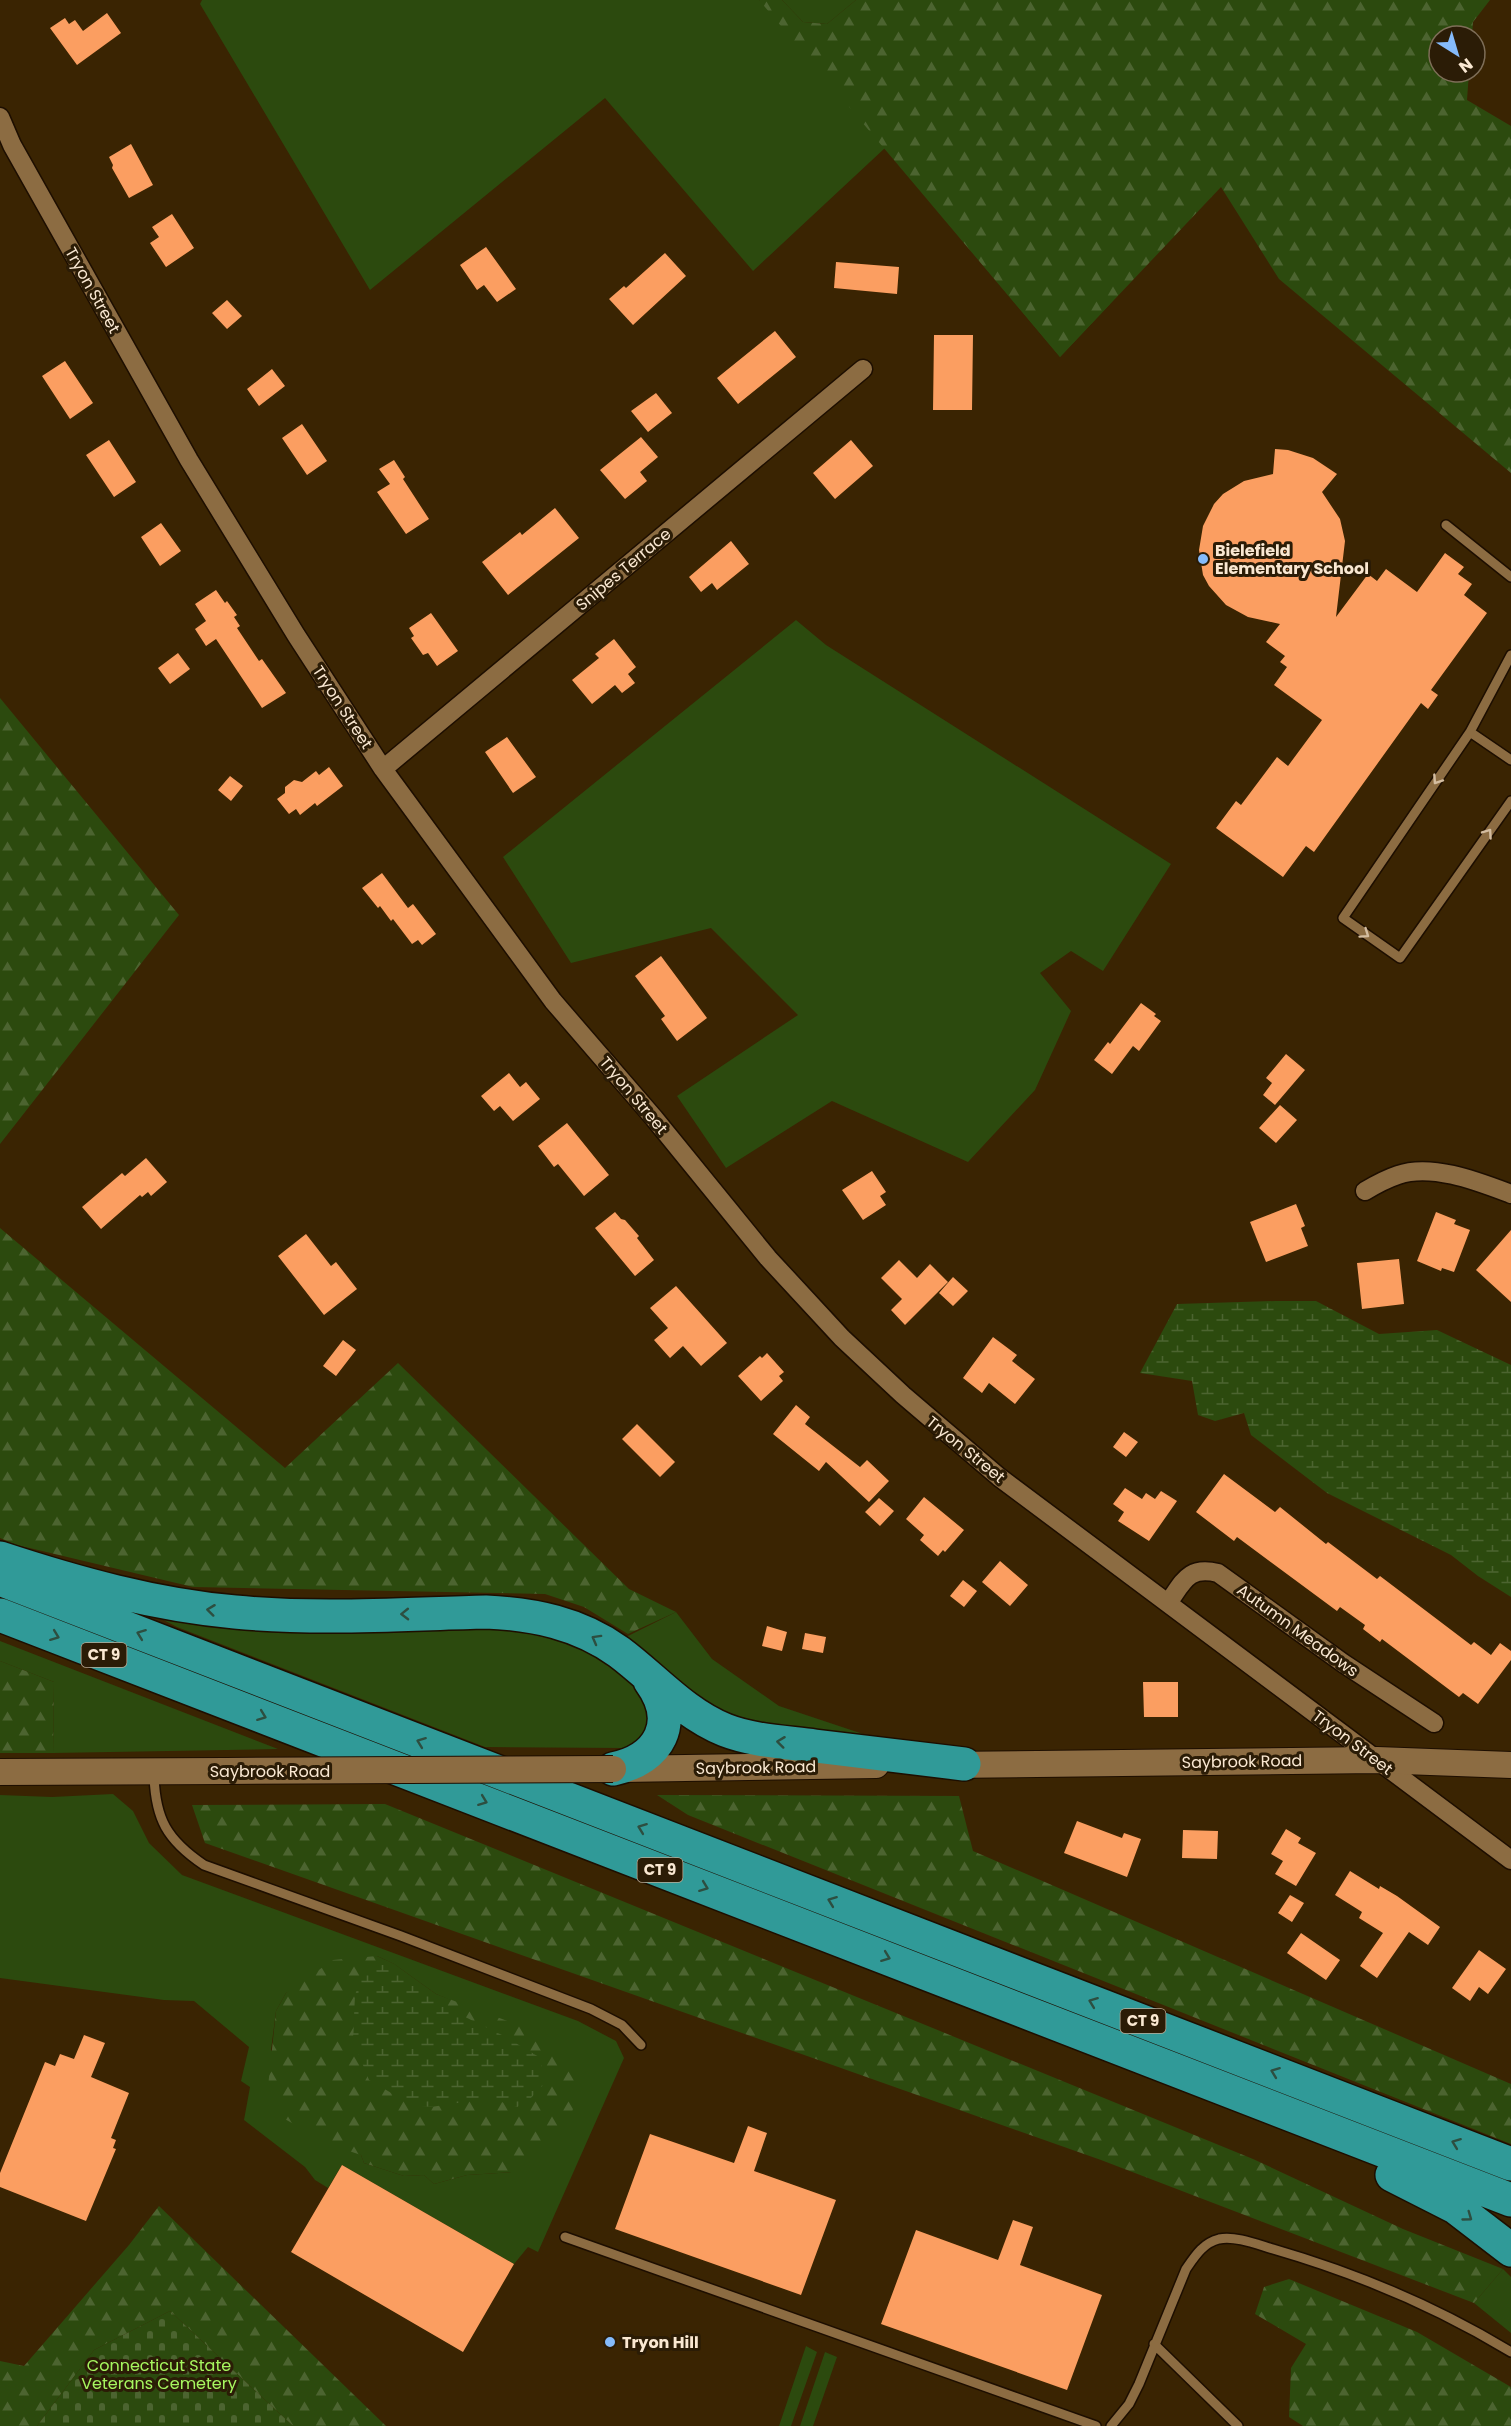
<svg xmlns="http://www.w3.org/2000/svg" width="1511" height="2426" font-family="Poppins,sans-serif">
<defs>
<pattern id="forest-firs" width="22" height="20" patternUnits="userSpaceOnUse" patternTransform="scale(1.5)"><rect width="22" height="20" fill="#2c4a0e"/><path d="M5 1l3.5 6h-7zM16 11l3.5 6h-7z" fill="#4c6430"/></pattern>
<pattern id="wetland-marsh" width="20" height="14" patternUnits="userSpaceOnUse" patternTransform="scale(1.5)"><rect width="20" height="14" fill="#2c4a0e"/><path d="M1 5h8M5 5V1M11 12h8M15 12V8" fill="none" stroke="#4c6430"/></pattern>
<pattern id="cemetery-stones" width="16" height="16" patternUnits="userSpaceOnUse" patternTransform="scale(1.5)"><rect width="16" height="16" fill="#2c4a0e"/><path d="M2 7V4a2 2 0 0 1 4 0v3zM10 15v-3a2 2 0 0 1 4 0v3z" fill="#4c6430"/></pattern>
</defs>
<rect width="100%" height="100%" fill="#3a2402"/>
<!-- grass -->
<path fill="#2c4a0e" fill-rule="evenodd" d="M202,0H759L1111,200L1110,304L1060,357L885,148L753,271L605,98L370,290L200,4Z
M782,0H856L827,24L803,22Z
M796,620L826,645L1171,864L1103,971L1071,951L1040,973L1071,1011L1035,1090L968,1162L832,1101L726,1168L677,1096L798,1015L711,928L571,963L503,857Z
M676,1612L712,1659L779,1706L863,1734L804,1731L723,1716L626,1637Z
M150,1613L240,1630L508,1628L552,1633L614,1667L639,1687L649,1704L650,1726L637,1744L624,1748L485,1747L177,1627Z
M0,1641L278,1749L53,1753L54,1682L0,1661Z
M113,1794L133,1811L149,1843L182,1875L578,2021L616,2041L624,2058L538,2252L528,2247L514,2264L342,2165L328,2188L315,2180L305,2167L244,2120L250,2087L241,2081L249,2047L194,2001L164,2000L0,1978V1795L52,1797ZM377,1956L394,1964L436,1994L484,2014L512,2172L467,2175L434,2184L424,2175L404,2176L364,2163L361,2155L271,2050L276,2011L286,1993Z
M1503,2269L1511,2277V2333L1474,2303Z
M806,2346L817,2352L791,2426H779Z
M825,2352L837,2357L813,2426H800Z"/>
<!-- forest -->
<path fill="url(#forest-firs)" d="M759,0H782L803,22L827,24L856,0H1490L1473,22L1472,36H1439V72H1469L1467,100L1511,126V473L1279,279L1221,187L1060,357Z
M0,698L179,915L0,1144Z
M0,1228L285,1468L398,1363L629,1589L676,1612L628,1634L584,1607L545,1594L193,1587L17,1545L0,1538Z
M0,1661L54,1682L53,1753H0Z
M657,1795L959,1796L973,1851L1511,2084V2144L688,1815Z
M385,1804L1253,2159L1403,2229L1503,2269L1474,2303L1101,2160L205,1843L192,1805Z
M377,1956L394,1964L436,1994L542,2034L559,2050L574,2076L575,2101L569,2124L550,2147L512,2172L467,2175L434,2184L424,2175L404,2176L364,2163L361,2155L331,2145L283,2118L268,2087L276,2011L286,1993L333,1960Z
M159,2206L386,2426H293L170,2311L94,2350L37,2426H0V2361L24,2366L129,2245Z
M1289,2279L1417,2332L1511,2387V2426H1303L1289,2417L1291,2368L1306,2344L1255,2314L1264,2287Z"/>
<!-- wetland -->
<path fill="url(#wetland-marsh)" d="M1276,1301H1316L1379,1334L1437,1330L1511,1365V1597L1478,1576L1451,1555L1327,1493L1251,1435L1244,1413L1215,1421L1198,1415L1192,1381L1140,1373L1177,1304Z
M385,1960L394,1964L457,2013L504,2036L539,2057L546,2082L529,2100L517,2107L490,2098L431,2107L412,2105L369,2080L353,2040L355,1995L363,1973Z"/>
<!-- cemetery -->
<path fill="url(#cemetery-stones)" d="M170,2311L293,2426H37L94,2350Z"/>
<!-- building -->
<path fill="#fb9e61" d="M107,13L121,33L77,65L50,28L65,18L69,24L75,20L83,31Z
M131,144L153,185L129,198L112,168L113,165L109,157Z
M172,214L194,248L166,267L150,243L159,237L152,227Z
M486,247L516,289L497,302L484,285L477,290L460,265Z
M665,253L686,276L633,325L609,299L624,286L626,288Z
M836,262L899,267L897,294L834,288Z
M227,300L242,316L227,329L212,313Z
M775,331L796,357L738,404L717,378Z
M934,335H973L972,410H933Z
M65,361L93,403L70,419L42,376Z
M272,369L285,386L259,406L247,389Z
M656,393L672,413L648,432L631,411Z
M302,424L327,461L307,475L282,438Z
M641,437L658,457L640,472L647,481L625,499L600,470Z
M109,440L136,482L114,497L86,455Z
M851,440L873,466L835,499L813,473Z
M1275,449L1288,450L1313,458L1337,474L1322,492L1340,519L1345,541L1336,617L1368,574L1377,581L1386,569L1417,592L1445,553L1464,567L1458,574L1472,584L1464,595L1487,613L1431,690L1438,695L1428,709L1421,703L1314,852L1306,846L1283,877L1216,828L1236,801L1241,805L1277,757L1288,766L1322,720L1274,685L1287,667L1280,662L1285,656L1266,642L1280,624L1248,617L1226,605L1209,586L1203,575L1199,550L1203,526L1214,504L1223,494L1244,481L1273,474Z
M394,460L405,477L403,479L429,519L406,534L377,492L390,484L379,469Z
M555,508L579,538L508,595L482,562L520,532L522,535Z
M161,523L181,551L160,566L141,537Z
M731,541L749,564L717,590L712,583L701,592L689,577Z
M216,590L225,603L227,601L237,615L234,617L240,626L237,628L259,661L262,659L286,693L262,708L216,639L206,646L195,629L206,621L195,604Z
M431,613L458,651L437,666L428,653L423,655L411,638L414,636L409,628Z
M614,639L636,667L628,674L635,683L622,693L615,685L592,704L572,680L599,658L595,654Z
M178,653L190,669L170,684L158,668Z
M507,737L536,777L513,793L485,752Z
M329,767L343,786L317,806L315,803L300,815L296,809L289,814L277,799L285,793V787L294,780L302,782L316,771L319,775Z
M230,776L243,786L231,801L218,790Z
M382,873L408,908L413,904L436,934L422,945L418,940L412,944L393,919L391,921L380,906L378,908L362,888Z
M661,956L707,1018L677,1041L661,1019L665,1016L635,976Z
M1141,1003L1156,1014L1154,1016L1161,1021L1139,1051L1133,1046L1112,1074L1094,1060L1108,1042L1110,1044Z
M1286,1054L1305,1070L1275,1105L1263,1095L1272,1083L1266,1078Z
M509,1073L520,1087L526,1082L540,1099L513,1121L500,1106L494,1111L481,1096Z
M1280,1105L1297,1120L1276,1143L1259,1128Z
M567,1123L609,1175L584,1196L558,1164L554,1167L538,1146Z
M146,1158L167,1182L151,1196L148,1192L142,1197L140,1195L101,1229L82,1207L122,1173L125,1176Z
M872,1171L886,1192L880,1196L886,1205L863,1220L842,1190Z
M1296,1204L1305,1226L1301,1228L1308,1246L1266,1262L1250,1222Z
M615,1212L621,1219L625,1220L639,1236L637,1238L654,1260L635,1276L595,1228Z
M1436,1212L1456,1220L1454,1224L1470,1230L1454,1272L1442,1268L1441,1271L1417,1261Z
M1511,1230V1302L1476,1270Z
M306,1234L331,1266L336,1262L357,1289L324,1315L278,1256Z
M1399,1259L1404,1304L1362,1309L1357,1263Z
M899,1260L917,1278L930,1264L948,1282L905,1325L891,1310L902,1299L881,1278Z
M953,1277L968,1291L953,1306L939,1293Z
M676,1286L727,1343L701,1366L683,1346L670,1358L654,1340L668,1328L650,1308Z
M993,1337L1017,1355L1012,1361L1035,1379L1015,1404L989,1383L982,1393L963,1378Z
M343,1340L356,1350L336,1376L323,1366Z
M767,1353L784,1372L779,1376L783,1381L761,1401L738,1376L760,1356L762,1358Z
M796,1405L810,1417L805,1424L860,1467L867,1460L889,1481L869,1502L826,1462L819,1471L773,1434Z
M637,1424L675,1462L660,1477L622,1439Z
M1124,1432L1138,1442L1126,1457L1113,1447Z
M1224,1474L1275,1512L1280,1507L1326,1544L1328,1542L1377,1579L1380,1576L1471,1645L1474,1642L1491,1655L1500,1643L1511,1651V1660L1478,1704L1463,1693L1459,1697L1382,1639L1380,1642L1363,1629L1365,1625L1340,1607L1337,1611L1237,1537L1234,1541L1196,1512Z
M1125,1488L1142,1499L1146,1493L1155,1499L1161,1491L1177,1501L1149,1541L1118,1521L1124,1512L1113,1504Z
M924,1497L964,1530L945,1552L943,1550L938,1556L920,1540L924,1535L906,1519Z
M879,1498L894,1511L880,1526L865,1512Z
M1000,1561L1028,1585L1010,1606L982,1582Z
M963,1580L977,1591L964,1607L950,1596Z
M767,1626L787,1632L782,1651L762,1646Z
M805,1633L826,1637L823,1653L802,1649Z
M1143,1682H1178V1717H1144Z
M1077,1821L1122,1838L1124,1833L1141,1839L1127,1877L1064,1853Z
M1286,1829L1301,1838L1298,1843L1316,1853L1296,1886L1275,1874L1283,1861L1271,1854Z
M1183,1830L1218,1831L1217,1859L1182,1858Z
M1350,1871L1379,1889L1380,1886L1397,1896L1440,1927L1428,1945L1409,1932L1377,1978L1360,1966L1383,1933L1359,1918L1362,1912L1335,1895Z
M1290,1895L1304,1903L1292,1922L1278,1913Z
M1301,1933L1340,1960L1326,1980L1287,1953Z
M1479,1950L1506,1969L1488,1994L1479,1987L1470,2001L1452,1988Z
M84,2035L105,2043L91,2077L129,2093L111,2138L116,2140L113,2148L116,2149L86,2221L0,2187V2173L45,2062L55,2066L60,2054L74,2059Z
M748,2126L767,2133L754,2171L836,2200L801,2295L615,2229L650,2134L734,2163Z
M342,2165L514,2264L463,2352L291,2252Z
M1013,2220L1033,2227L1020,2265L1102,2295L1067,2390L881,2324L916,2230L998,2260Z"/>
<g fill="none" stroke-linecap="round" stroke-linejoin="round">
<defs>
<path id="lane" d="M1446,525L1511,577
M1511,655L1470,732L1343,918L1400,958L1511,801
M1470,732L1511,760
M154,1774C155,1819 167,1840 204,1865L401,1936L591,2009L622,2025L641,2045
M565,2237L1096,2426
M1154,2344L1238,2426
M1111,2426L1129,2404L1139,2384L1186,2269C1195,2256 1203,2243 1219,2239C1236,2236 1256,2244 1273,2249C1356,2273 1437,2307 1511,2352"/>
<path id="street" d="M0,117L12,145L189,460L296,635L383,769L553,1001L654,1118L768,1258L842,1338L903,1395L999,1477L1511,1860
M383,769L863,369
M1365,1191C1375,1185 1386,1179 1398,1175C1432,1163 1479,1182 1511,1194
M1168,1603C1184,1581 1188,1566 1218,1573L1343,1663L1434,1723"/>
<path id="secondary" d="M946,1765L1377,1760L1511,1765
M622,1769L876,1765
M0,1772L226,1771"/>
<path id="highway" d="M0,1558C76,1583 155,1605 235,1612C318,1620 403,1614 486,1612C533,1614 579,1623 619,1652C654,1678 683,1713 725,1730C753,1741 785,1742 815,1746C864,1752 914,1758 964,1764
M0,1579L1511,2164
M0,1615L1511,2200
M613,1769C660,1759 680,1722 650,1681
M1392,2175L1455,2207L1511,2250"/>
</defs>
<!-- lane casing -->
<use href="#lane" stroke="#1d0e00" stroke-width="12"/>
<!-- street casing -->
<use href="#street" stroke="#1d0e00" stroke-width="21"/>
<!-- secondary casing -->
<use href="#secondary" stroke="#1d0e00" stroke-width="28"/>
<!-- highway casing -->
<use href="#highway" stroke="#1d0e00" stroke-width="36"/>
<!-- lane -->
<use href="#lane" stroke="#8c6c42" stroke-width="9"/>
<!-- street -->
<use href="#street" stroke="#8c6c42" stroke-width="18"/>
<!-- secondary -->
<use href="#secondary" stroke="#8c6c42" stroke-width="26"/>
<!-- highway -->
<use href="#highway" stroke="#309a98" stroke-width="33"/>
<defs>
<path id="secondary-bridge" d="M226,1771L613,1769"/>
</defs>
<!-- secondary-bridge casing -->
<use href="#secondary-bridge" stroke="#1d0e00" stroke-width="28" stroke-linecap="butt"/>
<!-- secondary-bridge -->
<use href="#secondary-bridge" stroke="#8c6c42" stroke-width="26"/>
</g>
<!-- one-way arrows -->
<defs><path id="oneway-chevron" d="M-2-3.5L2.5 0L-2 3.5" fill="none" stroke-width="1.6" stroke-linecap="round" stroke-linejoin="round" transform="scale(1.5)"/></defs>
<g stroke="#d4bda0">
<use href="#oneway-chevron" transform="translate(1437 780) rotate(124)"/>
<use href="#oneway-chevron" transform="translate(1488 833) rotate(-55)"/>
<use href="#oneway-chevron" transform="translate(1365 934) rotate(35)"/>
</g>
<g stroke="#2d4e40">
<use href="#oneway-chevron" transform="translate(211 1610) rotate(-173)"/>
<use href="#oneway-chevron" transform="translate(405 1614) rotate(179)"/>
<use href="#oneway-chevron" transform="translate(141 1634) rotate(-159)"/>
<use href="#oneway-chevron" transform="translate(55 1636) rotate(21)"/>
<use href="#oneway-chevron" transform="translate(596 1639) rotate(-151)"/>
<use href="#oneway-chevron" transform="translate(262 1716) rotate(21)"/>
<use href="#oneway-chevron" transform="translate(421 1742) rotate(-159)"/>
<use href="#oneway-chevron" transform="translate(781 1742) rotate(-173)"/>
<use href="#oneway-chevron" transform="translate(483 1801) rotate(21)"/>
<use href="#oneway-chevron" transform="translate(642 1828) rotate(-159)"/>
<use href="#oneway-chevron" transform="translate(704 1887) rotate(21)"/>
<use href="#oneway-chevron" transform="translate(832 1901) rotate(-159)"/>
<use href="#oneway-chevron" transform="translate(886 1957) rotate(21)"/>
<use href="#oneway-chevron" transform="translate(1093 2002) rotate(-159)"/>
<use href="#oneway-chevron" transform="translate(1275 2072) rotate(-159)"/>
<use href="#oneway-chevron" transform="translate(1456 2143) rotate(-159)"/>
<use href="#oneway-chevron" transform="translate(1468 2217) rotate(36)"/>
</g>
<!-- markers -->
<g fill="#85bbfb" stroke="#2b1c06" stroke-width="2">
<circle cx="1203" cy="559" r="6"/>
<circle cx="610" cy="2342" r="6"/>
</g>
<g text-anchor="middle" stroke-width="6" stroke-linejoin="round" paint-order="stroke">
<!-- shield labels -->
<g fill="#2b1c06" stroke="#bcab95" stroke-width="1.5">
<rect x="81.5" y="1643" width="45" height="24" rx="4.5"/>
<rect x="637.5" y="1858" width="45" height="24" rx="4.5"/>
<rect x="1120.5" y="2009" width="45" height="24" rx="4.5"/>
</g>
<g font-size="15" font-weight="bold" fill="#fae8d2">
<text x="104" y="1660">CT 9</text>
<text x="660" y="1875">CT 9</text>
<text x="1143" y="2026">CT 9</text>
</g>
<!-- street labels -->
<g font-size="16" fill="#fae8d2" stroke="#2b1c06">
<text transform="translate(93 290) rotate(61)" y="6">Tryon Street</text>
<text transform="translate(623 569) rotate(-40)" y="6">Snipes Terrace</text>
<text transform="translate(343 707) rotate(57)" y="6">Tryon Street</text>
<text transform="translate(634 1095) rotate(50)" y="6">Tryon Street</text>
<text transform="translate(966 1449) rotate(39)" y="6">Tryon Street</text>
<text transform="translate(1298 1630) rotate(36)" y="6">Autumn Meadows</text>
<text transform="translate(1353 1742) rotate(37)" y="6">Tryon Street</text>
<text transform="translate(1242 1761) rotate(-1)" y="6">Saybrook Road</text>
<text transform="translate(756 1767) rotate(-1)" y="6">Saybrook Road</text>
<text x="270" y="1777">Saybrook Road</text>
</g>
<!-- poi labels -->
<g font-size="16" font-weight="bold" fill="#fae8d2" stroke="#2b1c06" text-anchor="start">
<text x="1215" y="556">Bielefield<tspan x="1215" dy="18">Elementary School</tspan></text>
<text x="622" y="2348">Tryon Hill</text>
</g>
<!-- park labels -->
<g font-size="16" fill="#a6f65f" stroke="#2b1c06">
<text x="159" y="2371">Connecticut State<tspan x="159" dy="18">Veterans Cemetery</tspan></text>
</g>
</g>
<!-- north arrow -->
<g transform="translate(1457 54) rotate(143)"><circle r="28" fill="#2b1c06" stroke="#7e6e58" stroke-width="1.5"/>
<path d="M0-4.5L10 22L0 15L-10 22Z" fill="#85bbfb"/>
<text y="-9" font-size="16" font-weight="bold" text-anchor="middle" fill="#fae8d2">N</text>
</g>
</svg>
